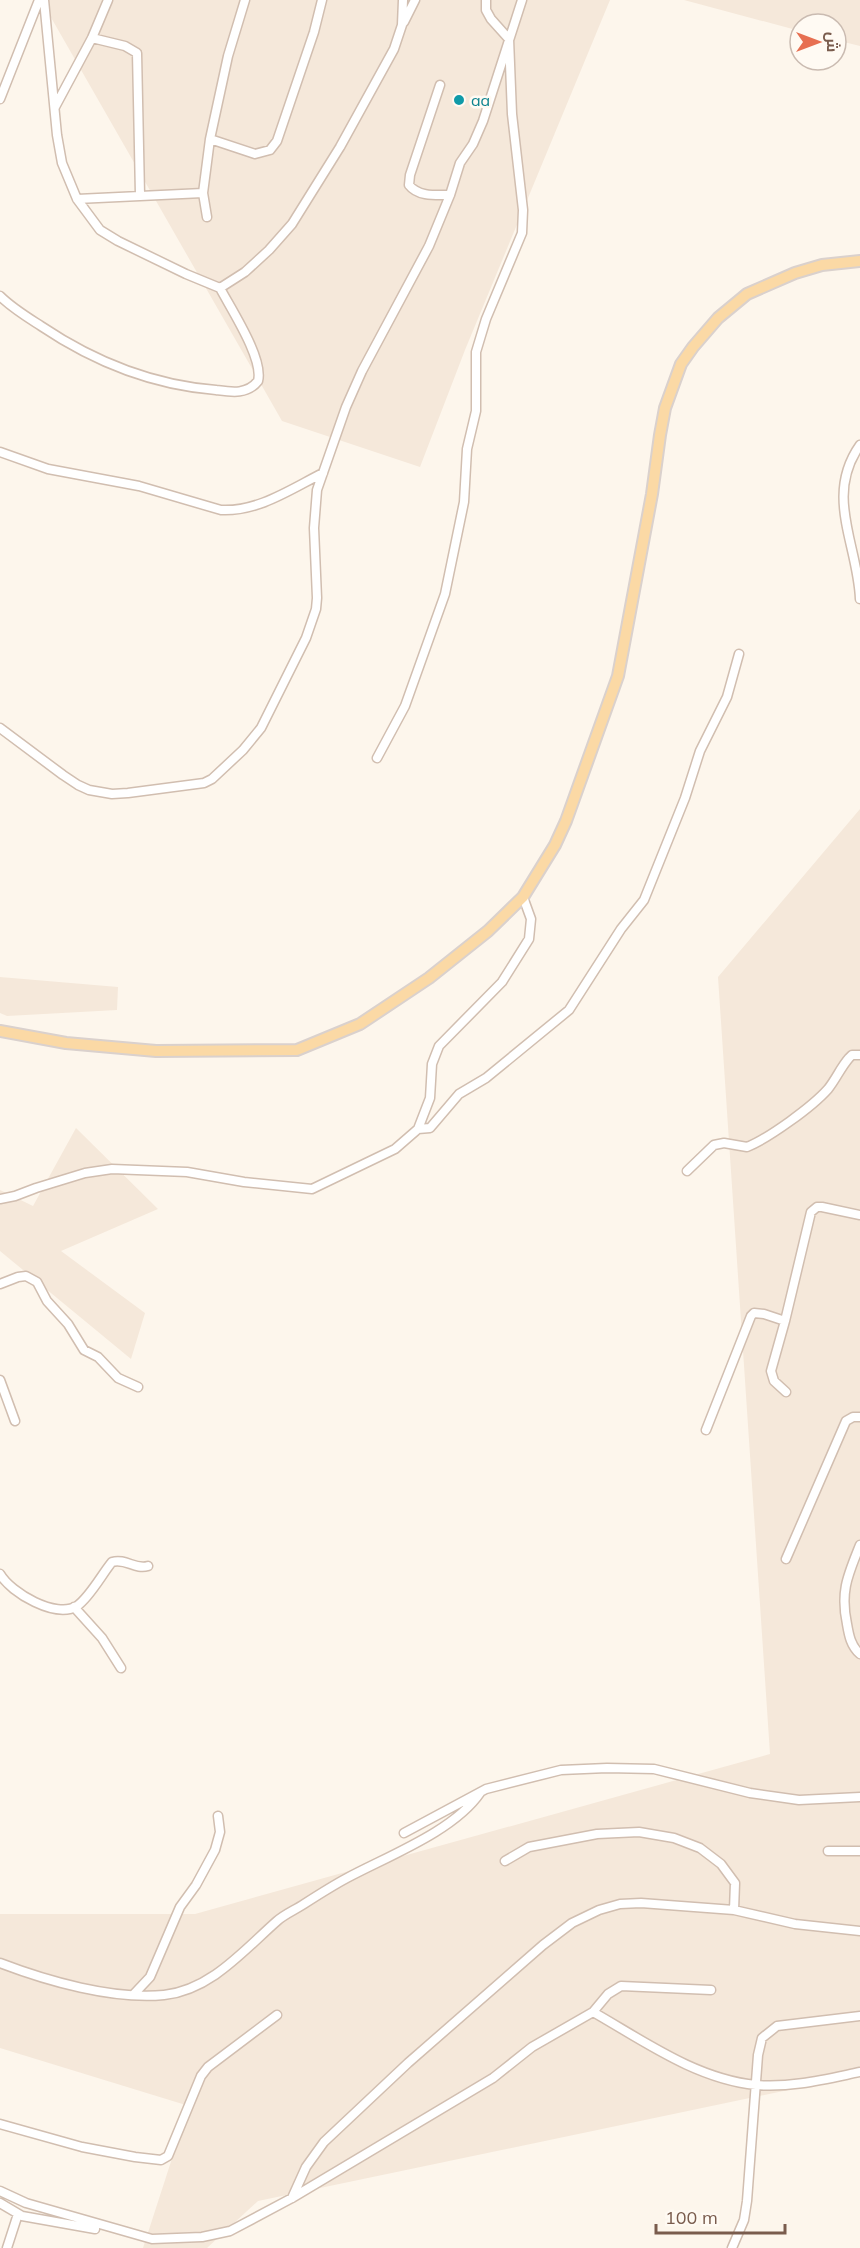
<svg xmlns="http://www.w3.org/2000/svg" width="860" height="2248" font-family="Mulish,Cairo,sans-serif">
<rect width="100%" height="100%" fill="#fdf6ec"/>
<!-- residential -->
<path fill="#f5e8da" d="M41,0H610L465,350L420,467L282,421Z
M684,0H860V46L836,40V24H800V31Z
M860,809V2075L258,2201L207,2248H143L189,2106L0,2048V1914H195L770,1754L718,977Z
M0,977L118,987L117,1010L7,1016L0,1013Z
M76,1128L158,1209L61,1251L145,1313L131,1359L0,1251V1190L33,1206Z"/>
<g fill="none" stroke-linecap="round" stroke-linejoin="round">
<defs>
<path id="minor" d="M245,0L228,56L210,139L255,154L270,150L277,141L314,32L322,0
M404,22L415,0
M92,38L125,46L137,53L140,195
M440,85L410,175L409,185C418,197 437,195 450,195
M0,99L39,0
M55,107L92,38L108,0
M77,199L203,193
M207,217L203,193L210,139
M220,288L245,272L269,250L292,224L340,147L394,49L402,25L403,0
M0,296C12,308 27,317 41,326C93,361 152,385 216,390C231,392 247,395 258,381C264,359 231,309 220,288L186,274L118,241L100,230L77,199L62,163L57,135L44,0
M860,445C824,496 858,545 860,599
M0,452L48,469L139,486L221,510C258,512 291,489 323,473
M0,728L63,775L78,785L89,790L112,794L128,793L204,783L212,779L243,750L261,728L306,638L316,609L317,598L314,528L317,490L346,407L362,371L429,246L450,195L460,163L473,144L483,121L522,0
M377,758L405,706L445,594L464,502L467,449L476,411V352L486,319L522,233L523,210L512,114L509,39L491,19L486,10V0
M418,1129L430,1128L459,1094L486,1078L569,1010L621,929L644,900L685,798L700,751L727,697L739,654
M687,1171L714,1145L724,1143L747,1147C769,1138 812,1107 828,1089C836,1079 841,1067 849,1058L852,1055H860
M0,1199L15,1196L36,1188L85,1173L112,1169L187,1172L244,1182L312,1189L395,1149L418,1129L430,1098L432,1064L439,1046L502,982L529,939L531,919L523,897
M0,1284L18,1277L26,1276L37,1282L47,1301L68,1324L84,1350L98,1357L118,1378L138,1387
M785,1321L771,1371L774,1381L786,1392
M0,1380L15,1421
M706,1430L751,1316L754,1313L764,1314L785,1321L811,1212L817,1207H822L860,1215
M860,1545C848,1575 840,1591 847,1624C849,1636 851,1646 860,1654
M786,1559L846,1421L853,1417H860
M0,1574C11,1593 56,1619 77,1606C90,1597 102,1574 112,1562C126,1558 135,1570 148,1566
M74,1607L102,1638L121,1668
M404,1833L486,1789L561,1770L607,1768L654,1769L750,1793L799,1800L860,1797
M828,1851H860
M505,1861L529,1847L597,1834L639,1832L674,1838L700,1848L721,1864L735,1883L734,1910
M0,1963C47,1981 113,2000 164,1995C211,1990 244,1950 277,1921C285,1914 295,1910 304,1904C318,1895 332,1886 347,1878C388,1856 454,1831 480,1793
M133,1995L150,1977L180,1907L196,1885L215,1850L220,1832L218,1816
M593,2012L608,1994L621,1986L711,1990
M0,2124L82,2147L135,2157L161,2160L168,2156L201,2076L208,2067L277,2015
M0,2191L26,2203L152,2239L202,2237L230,2231L292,2198L493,2078L532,2047L593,2012C644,2041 696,2079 756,2085C791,2088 826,2079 860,2072
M292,2198L306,2167L324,2142L408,2063L543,1945L572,1923L599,1910L620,1904L641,1903L734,1910L795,1924L860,1931
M0,2203L22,2216L95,2229
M7,2248L18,2214
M732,2248L744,2220L747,2201L758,2055L762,2038L777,2026L860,2016"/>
<path id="major" d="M0,1031L66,1043L156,1051L297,1050L360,1024L429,978L488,931L523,897L555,845L566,821L618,676L652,494L660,435L665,408L681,364L693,347L718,318L747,294L795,273L822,265L860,261"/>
</defs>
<!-- minor casing -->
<use href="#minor" stroke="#d1beb0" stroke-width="11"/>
<!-- major casing -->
<use href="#major" stroke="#dad1cd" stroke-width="14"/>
<!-- minor -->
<use href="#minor" stroke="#fff" stroke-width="8"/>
<!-- major -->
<use href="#major" stroke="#fbd9a5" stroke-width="10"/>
</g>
<!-- markers -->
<circle fill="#0f9aa8" stroke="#fffaf3" stroke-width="2" cx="459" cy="100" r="6"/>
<g text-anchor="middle" stroke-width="5" stroke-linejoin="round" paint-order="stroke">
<!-- culture labels -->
<g font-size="16" fill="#0d838f" stroke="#fffaf3" text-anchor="start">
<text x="471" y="106">aa</text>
</g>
</g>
<!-- north arrow -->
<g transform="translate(818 42) rotate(90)"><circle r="28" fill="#fffaf3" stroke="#cabbb1" stroke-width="1.5"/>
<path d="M0-4.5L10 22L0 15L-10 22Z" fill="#e76f51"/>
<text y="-9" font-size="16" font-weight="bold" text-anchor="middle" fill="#7a5c4d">ش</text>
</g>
<!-- scale -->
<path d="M656 2224v9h129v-9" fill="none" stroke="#7a5c4d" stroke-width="3"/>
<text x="665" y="2224" font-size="18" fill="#7a5c4d" stroke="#fffaf3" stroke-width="4.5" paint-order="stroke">100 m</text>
</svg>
